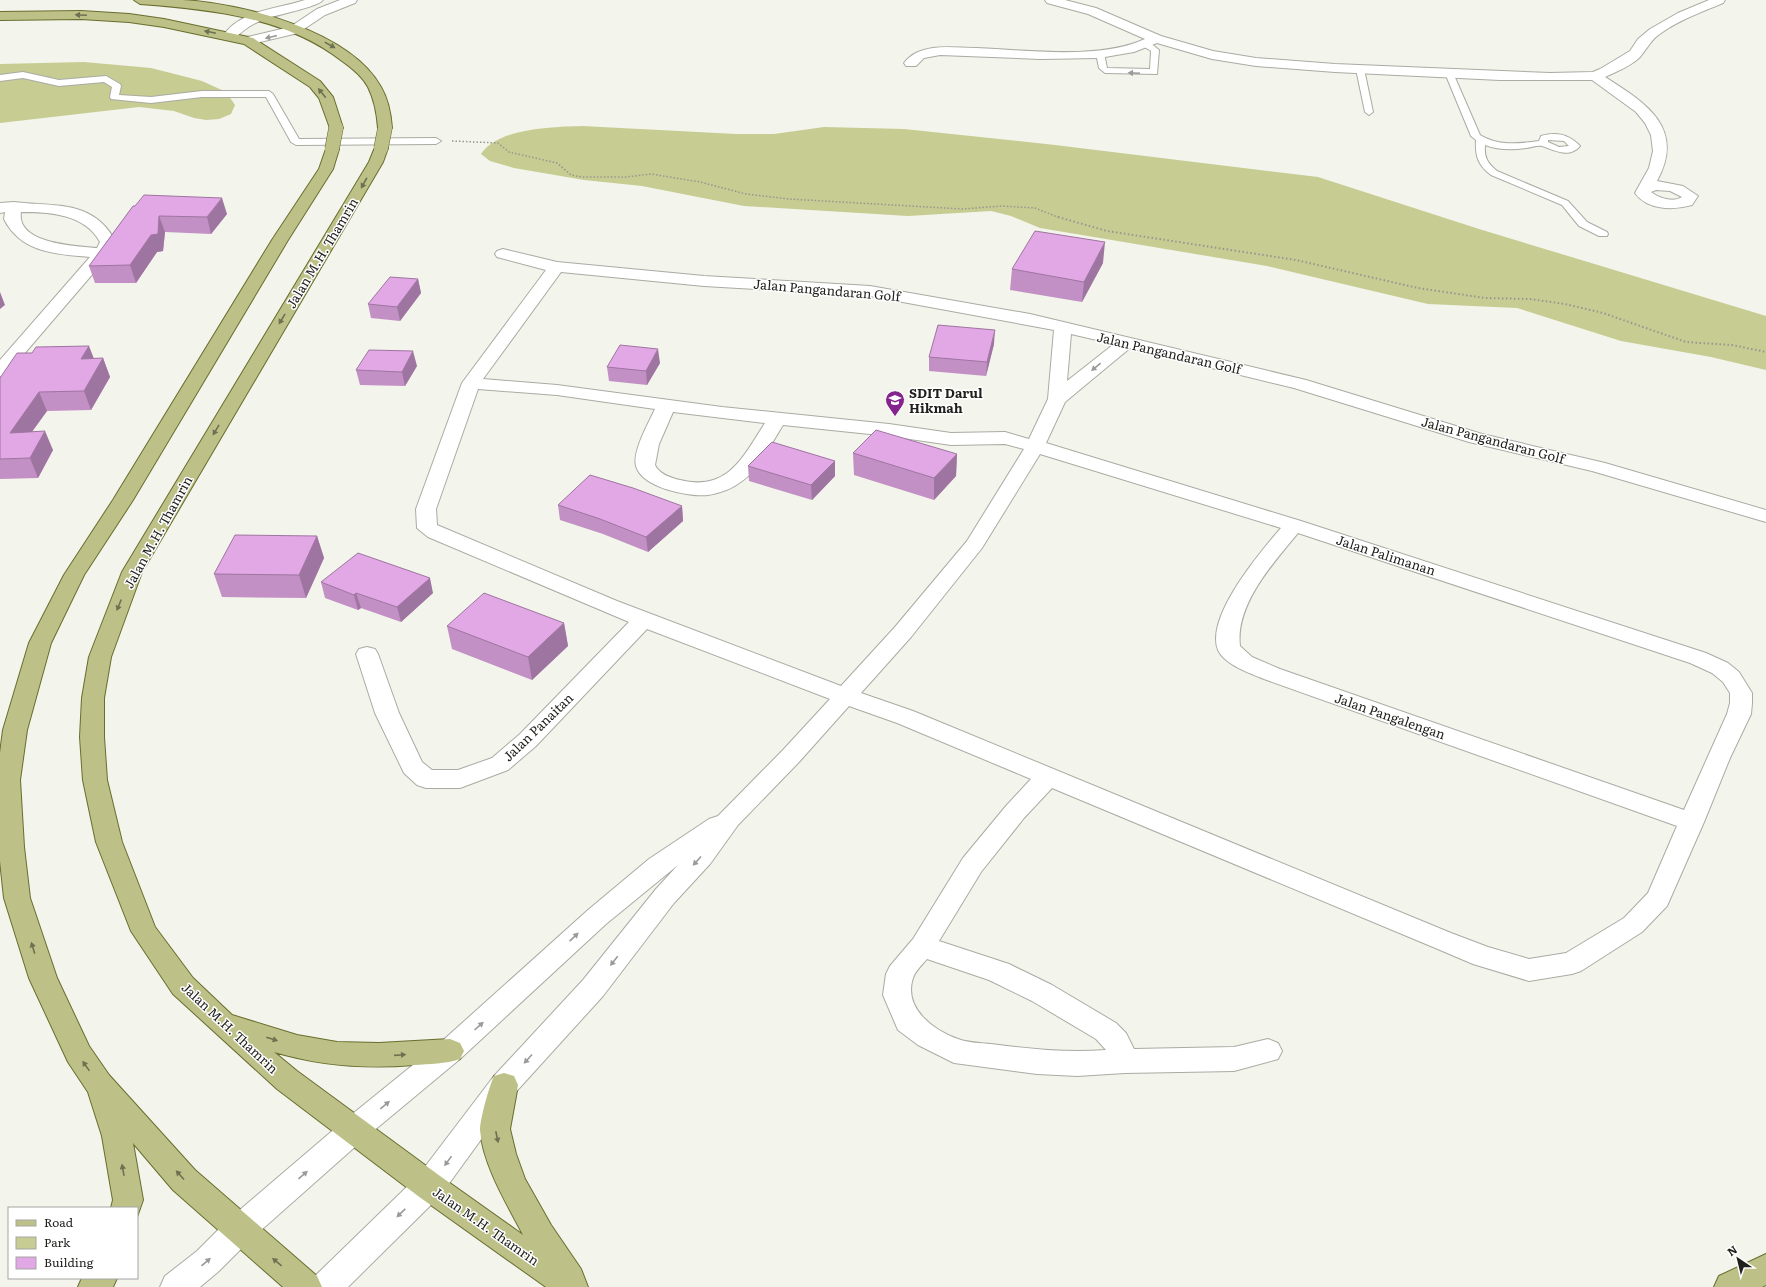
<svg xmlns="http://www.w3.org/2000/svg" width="1766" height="1287" font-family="Literata,serif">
<rect width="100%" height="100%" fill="#f3f4eb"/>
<!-- green -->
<path fill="#c7cc92" d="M84,62L151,68L202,81L226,92L235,105L231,114L219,119L206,120L194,118L174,111L139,107L0,123V64Z
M582,126L736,134H774L824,127L904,129L1055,145L1318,177L1479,229L1766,316V370L1711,357L1621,341L1517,308L1428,304L1267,266L1040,228L1011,216L991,211L908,216L744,206L642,186L584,180L514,168L490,161L481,154C498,128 553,127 582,126Z"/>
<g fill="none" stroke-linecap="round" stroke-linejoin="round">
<defs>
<path id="service" d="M1143,42H1149L1159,50L1157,74L1105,73L1099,68L1096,53L1100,51L1104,53L1107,68L1150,69L1151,51L1143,46Z
M1360,66L1364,69L1373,112L1369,115L1365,112L1356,69Z
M1449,70L1453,73L1480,135C1498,146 1518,144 1539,141L1541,136C1556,132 1567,134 1578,144L1580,146C1569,159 1554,150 1542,146C1537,145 1530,148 1526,148C1512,150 1498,150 1485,145C1484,157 1487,163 1497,171L1568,201L1587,222L1607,232L1608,234L1607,236H1599L1579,226L1562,205L1491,175C1478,165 1475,156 1476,140L1471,136L1445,73ZM1548,140L1564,141L1569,146L1559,147L1548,142Z
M23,72L59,80L106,76L120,84L121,86L119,95L151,97L202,91H269L273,94L299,139L436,138L441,141L436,144L296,145L291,142L266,97H202L151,103L111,99L110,97L112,87L104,82L59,86L23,78L0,81V75Z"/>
<path id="minor" d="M305,0H323C318,7 276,15 265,19C253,23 243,30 234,39H224L223,36C240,10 278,9 305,0Z
M340,0H357L355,3L325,15L298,33L248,45L242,41L243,38L290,27L317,9Z
M1045,0H1065L1096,8L1161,36L1213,51L1256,58L1335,64L1550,73L1593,72L1600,69L1630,51L1638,39L1650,29L1678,13L1709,0H1725L1723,3C1702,12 1676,21 1657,36C1650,42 1646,50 1640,57C1631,66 1616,72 1605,77C1646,103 1686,128 1657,181L1683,186L1698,196L1692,205C1674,210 1648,211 1635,193L1649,168L1653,151L1651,135L1645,123L1636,112L1592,80H1500L1335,72L1256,66L1212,59L1157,43L1134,52L1099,58L1040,59L940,55L924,58L916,66H906L904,63C912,53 921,50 933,48C947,46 961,48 976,48C1025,50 1100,60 1145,39L1088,14L1047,3ZM1656,190L1670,191L1682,197C1673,203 1659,198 1651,192Z
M14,202C55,207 93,199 116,242L108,256L6,375L0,376V360L90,257C56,254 21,253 4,219L5,212L0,213V203ZM21,212C50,212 85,214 100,242L97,248C76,246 16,244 21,212Z
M503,249L557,262L704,276L870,286L1030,314L1306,380L1482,434L1605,463L1766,510V522L1592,471L1469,442L1294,388L1130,348L1065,402L1046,443L1301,521L1706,653L1728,663L1739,672L1752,693V703L1751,714L1730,758L1704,822L1667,906L1642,932L1581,971L1572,974L1529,981L1473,964L1433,947L1052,788L1024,818L981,872L939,941L1009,964L1052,985L1116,1023L1126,1033L1134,1049L1234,1047L1268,1039L1278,1043L1282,1051L1278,1059L1234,1071L1125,1073L1077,1076L1037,1074L954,1063L918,1045L898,1030L883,995L886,974L890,966L913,939L963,858L1006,806L1031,779L897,723L849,706L799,762L738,825L710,864L674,903L603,996L514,1094L440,1196L348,1287H310L315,1276L418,1176L494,1076L583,980L656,889L678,865L606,924L460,1059L365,1138L250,1240L219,1271L200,1287H160L165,1276L197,1251L228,1220L345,1120L440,1043L588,910L649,859L709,819L718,816L783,750L830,699L647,629L536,746L508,770L460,788H426L417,785L404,773L375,713L356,654L359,649L367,647L375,649L378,654L399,713L422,762L432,770H458L492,758L520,734L629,622L428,537L417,528L416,509L462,383L546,270L497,257L495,254L497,251ZM561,272L704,286L870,296L1054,330L1048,399L1029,439L1005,432L951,433L889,424L722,407L557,385L483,379ZM1071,334L1114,344L1067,381ZM478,389L557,395L655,409C649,422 632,452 636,466C642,488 689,497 708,495C720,493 732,489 742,481C760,468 771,444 783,425L889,436L951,445L1005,444L1024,449L967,541L895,627L841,686L617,601L437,525L436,509ZM673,412L765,423C743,457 728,492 680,480C671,478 659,474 655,465L659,444ZM1040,454L1281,528C1261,551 1205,617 1218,650C1225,665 1250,673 1264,679L1677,826L1648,893L1624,918L1566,953L1529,959L1488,947L1451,933L913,711L861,693L911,637L982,548ZM1298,533L1690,663L1712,673L1723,682L1730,693V703L1727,714L1684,810L1280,669L1252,657L1240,646C1235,605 1273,563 1298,533ZM927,959L989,980L1032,1001L1096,1039L1106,1050C1067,1053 1030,1049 991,1044C981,1043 968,1043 958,1039C933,1030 903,1008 913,978C915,971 923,964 927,959Z"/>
<path id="primary" d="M134,0C150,0 166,0 182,0C242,3 350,31 381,87C388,99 391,114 392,128L390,131H380L378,128C377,114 374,99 368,87C362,76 352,68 342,61C286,17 209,9 140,4Z
M81,11L129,14L164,19L253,38L320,81L333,97L343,128L341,131H331L319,98L310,87L244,44L164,27L129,22L81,19L0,20V12Z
M381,144L386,145L388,148L383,162L142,572L111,657L104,698V737L107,780L122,842L155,927L193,978L232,1015L297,1035L337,1042L379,1043L450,1039L460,1043L464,1051L460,1059C445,1064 430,1064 414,1065C366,1069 321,1066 274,1052L297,1071L440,1176L523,1235C507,1204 483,1165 480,1130C480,1119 489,1087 494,1076L504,1073L514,1076L518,1085L510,1129L516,1154L525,1179L551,1225L581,1269L588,1287H546L418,1196L277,1089L173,994L131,931L96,842L83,780L80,737L82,698L89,657L122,572L351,192L369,162L376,145Z
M332,145L337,146L339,149L333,169L288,240L133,500L84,575L51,643L27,730L20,780L24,847L30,898L57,978L89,1046L109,1075L195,1170L317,1276L322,1287H283L173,1190L133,1143L143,1200L137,1217V1208H111L113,1200L102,1136L88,1092L68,1062L29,978L4,898L0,861V753L3,730L29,643L64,575L113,500L272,240L319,169L327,146Z
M1766,1254V1285L1762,1287H1714L1719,1276Z
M82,1278H117L113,1287H78Z"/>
</defs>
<!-- service casing -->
<use href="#service" stroke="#aaaba3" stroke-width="2"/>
<!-- minor casing -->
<use href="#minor" stroke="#aaaba3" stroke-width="2"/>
<!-- primary casing -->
<use href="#primary" stroke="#696d2e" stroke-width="2"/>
<!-- path-far1 -->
<path stroke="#969690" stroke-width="1.5" stroke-dasharray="1.5 2" stroke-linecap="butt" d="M452,141L498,143L509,152L557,163L571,175L582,177H626L651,174L700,182L746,194L789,199L962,209L1002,206L1035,208L1060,218"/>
<!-- path -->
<path stroke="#969690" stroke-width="2" stroke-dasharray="1.5 2.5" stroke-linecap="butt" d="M1058,217L1107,231L1296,260L1418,288L1485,298L1530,299L1565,304L1603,313L1686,342L1732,345L1766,352"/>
<!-- service -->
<use href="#service" fill="#fff" fill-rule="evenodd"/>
<!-- minor -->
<use href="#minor" fill="#fff" fill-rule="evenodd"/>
<!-- primary -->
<use href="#primary" fill="#bdc187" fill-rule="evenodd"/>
<defs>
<path id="primary-bridge" d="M381,148L385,128
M332,149L336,128"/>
</defs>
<!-- primary-bridge casing -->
<use href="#primary-bridge" stroke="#696d2e" stroke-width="15" stroke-linecap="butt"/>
<!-- primary-bridge -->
<use href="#primary-bridge" stroke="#bdc187" stroke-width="14"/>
</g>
<!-- wall -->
<path fill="#c290c5" d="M133,206L227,214L211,234L165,232L163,251L157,252L136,283H95L89,266Z
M1103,263L1082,302L1010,290L1012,269Z
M418,279L421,293L400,321L371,318L368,304Z
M994,344L986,376L929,371V357Z
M103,358L110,377L91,410L47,411L32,432L53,450L38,478L0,479V378L94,359Z
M660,363L647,385L609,381L607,367Z
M417,366L405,386L360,385L356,370Z
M853,453L957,454L956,476L934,500L854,475Z
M748,466L835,476L812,500L749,481Z
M558,505L682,506L683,521L648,552L603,534L560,520Z
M317,536L324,558L306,598L222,597L214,574Z
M321,582L433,593L401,622L361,608L358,610L325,598Z
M564,623L568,646L532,680L452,649L447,626Z"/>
<!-- shaded-wall -->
<path fill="#9e75a0" d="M222,198L227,214L211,234L207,217Z
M159,216L165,232L163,251L157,252L136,283L130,265Z
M1105,242L1103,263L1082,302L1084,282Z
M418,279L421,293L400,321L397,307Z
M0,292L5,305L0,309Z
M995,330L994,344L986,376L987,362Z
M89,346L96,364L81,359Z
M658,349L660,363L647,385L646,371Z
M413,351L417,366L405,386L402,372Z
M103,358L110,377L91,410L84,391Z
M39,392L47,411L17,452L10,433Z
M45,431L53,450L38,478L30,458Z
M957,454L956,476L934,500V478Z
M835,461V476L812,500L811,485Z
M682,506L683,521L648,552L646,537Z
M317,536L324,558L306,598L299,575Z
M430,578L433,593L401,622L397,607Z
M356,593L361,608L358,610L354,595Z
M564,623L568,646L532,680L528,657Z"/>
<!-- building -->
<path fill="#e2a7e5" stroke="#9e75a0" d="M144,195L222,198L207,217L159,216L158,234L151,235L130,265L89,266L133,206H135Z
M1035,231L1105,242L1084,282L1012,269Z
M390,277L418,279L397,307L368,304Z
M938,325L995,330L987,362L929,357Z
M620,345L658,349L646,371L607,367Z
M89,346L81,359L103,358L84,391L39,392L10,433L45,431L30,458L0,459V378L17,353H32L36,347Z
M369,350L413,351L402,372L356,370Z
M876,430L957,454L934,478L853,453Z
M772,442L835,461L811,485L748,466Z
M590,475L633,488L682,506L646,537L600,519L558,505Z
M235,535L317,536L299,575L214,574Z
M358,553L430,578L397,607L356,593L354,595L321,582Z
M484,593L564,623L528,657L447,626Z"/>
<!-- one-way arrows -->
<defs><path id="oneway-solid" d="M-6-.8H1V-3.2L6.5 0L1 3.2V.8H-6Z"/></defs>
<g fill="#6e7052">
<use href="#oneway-solid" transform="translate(81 15) rotate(-178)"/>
<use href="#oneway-solid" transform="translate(210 32) rotate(-168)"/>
<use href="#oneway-solid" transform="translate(330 45) rotate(29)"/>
<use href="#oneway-solid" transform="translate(322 93) rotate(-129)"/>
<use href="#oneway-solid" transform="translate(364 183) rotate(119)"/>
<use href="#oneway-solid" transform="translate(282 319) rotate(121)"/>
<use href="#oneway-solid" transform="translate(216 430) rotate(121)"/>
<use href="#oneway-solid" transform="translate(119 605) rotate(112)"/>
<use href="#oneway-solid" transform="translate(33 948) rotate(-107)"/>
<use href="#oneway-solid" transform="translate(272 1039) rotate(17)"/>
<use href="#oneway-solid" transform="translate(400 1055) rotate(-4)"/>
<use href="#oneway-solid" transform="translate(86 1066) rotate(-125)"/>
<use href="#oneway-solid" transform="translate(497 1137) rotate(78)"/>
<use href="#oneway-solid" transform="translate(123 1170) rotate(-100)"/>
<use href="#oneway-solid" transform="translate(180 1175) rotate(-132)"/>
<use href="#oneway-solid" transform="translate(277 1262) rotate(-140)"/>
</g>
<g fill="#9a9a99">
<use href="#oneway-solid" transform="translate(271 37) rotate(167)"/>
<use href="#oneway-solid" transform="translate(1134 73) rotate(-177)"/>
<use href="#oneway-solid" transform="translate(1096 367) rotate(141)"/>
<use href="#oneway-solid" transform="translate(697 861) rotate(132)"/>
<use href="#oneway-solid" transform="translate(574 937) rotate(-43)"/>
<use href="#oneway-solid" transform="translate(614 961) rotate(128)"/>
<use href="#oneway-solid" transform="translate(479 1026) rotate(-42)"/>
<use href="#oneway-solid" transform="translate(528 1059) rotate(132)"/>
<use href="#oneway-solid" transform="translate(385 1105) rotate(-40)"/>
<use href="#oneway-solid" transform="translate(448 1161) rotate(126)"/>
<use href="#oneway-solid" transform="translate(303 1175) rotate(-41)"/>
<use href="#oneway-solid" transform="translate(401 1213) rotate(136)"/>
<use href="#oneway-solid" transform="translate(206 1262) rotate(-41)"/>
</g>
<!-- icons -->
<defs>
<symbol id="school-pin" viewBox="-11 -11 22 30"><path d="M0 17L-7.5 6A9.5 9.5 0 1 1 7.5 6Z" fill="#86248e" stroke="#fff"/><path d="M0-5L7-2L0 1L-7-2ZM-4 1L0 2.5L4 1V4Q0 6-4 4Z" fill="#fff"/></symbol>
</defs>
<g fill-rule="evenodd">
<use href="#school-pin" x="884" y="389" width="22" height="30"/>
</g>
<g text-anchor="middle" stroke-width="3" stroke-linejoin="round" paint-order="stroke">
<!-- street labels -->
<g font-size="13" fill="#1f1f1c" stroke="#fff">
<text transform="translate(322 253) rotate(-59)" y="5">Jalan M.H. Thamrin</text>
<text transform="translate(827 290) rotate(5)" y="5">Jalan Pangandaran Golf</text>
<text transform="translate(1169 353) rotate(13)" y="5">Jalan Pangandaran Golf</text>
<text transform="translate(1493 440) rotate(15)" y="5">Jalan Pangandaran Golf</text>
<text transform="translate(158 532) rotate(-61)" y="5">Jalan M.H. Thamrin</text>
<text transform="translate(1386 555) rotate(18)" y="5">Jalan Palimanan</text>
<text transform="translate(1390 716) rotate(19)" y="5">Jalan Pangalengan</text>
<text transform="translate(538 727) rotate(-44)" y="5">Jalan Panaitan</text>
<text transform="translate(230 1028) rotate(43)" y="5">Jalan M.H. Thamrin</text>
<text transform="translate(486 1226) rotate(35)" y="5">Jalan M.H. Thamrin</text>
</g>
<!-- poi labels -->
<g font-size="13" font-weight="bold" fill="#1f1f1c" stroke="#fff" text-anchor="start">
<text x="909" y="398">SDIT Darul<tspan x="909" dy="15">Hikmah</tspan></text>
</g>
</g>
<!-- legend -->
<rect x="8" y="1207" width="130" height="72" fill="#ffffff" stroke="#a5a5a4"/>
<rect x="16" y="1220" width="20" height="6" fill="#bdc187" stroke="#a5a5a4"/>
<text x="44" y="1227" font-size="12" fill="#1f1f1c">Road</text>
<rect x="16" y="1237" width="20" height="12" fill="#c7cc92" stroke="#a5a5a4"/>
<text x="44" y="1247" font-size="12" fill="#1f1f1c">Park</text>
<rect x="16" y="1257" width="20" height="12" fill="#e2a7e5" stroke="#a5a5a4"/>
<text x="44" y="1267" font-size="12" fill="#1f1f1c">Building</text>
<!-- north arrow -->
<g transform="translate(1738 1259) rotate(325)" stroke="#ffffff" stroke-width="3" paint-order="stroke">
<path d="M0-3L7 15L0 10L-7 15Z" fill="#1f1f1c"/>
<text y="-6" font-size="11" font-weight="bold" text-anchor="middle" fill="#1f1f1c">N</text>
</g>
</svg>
